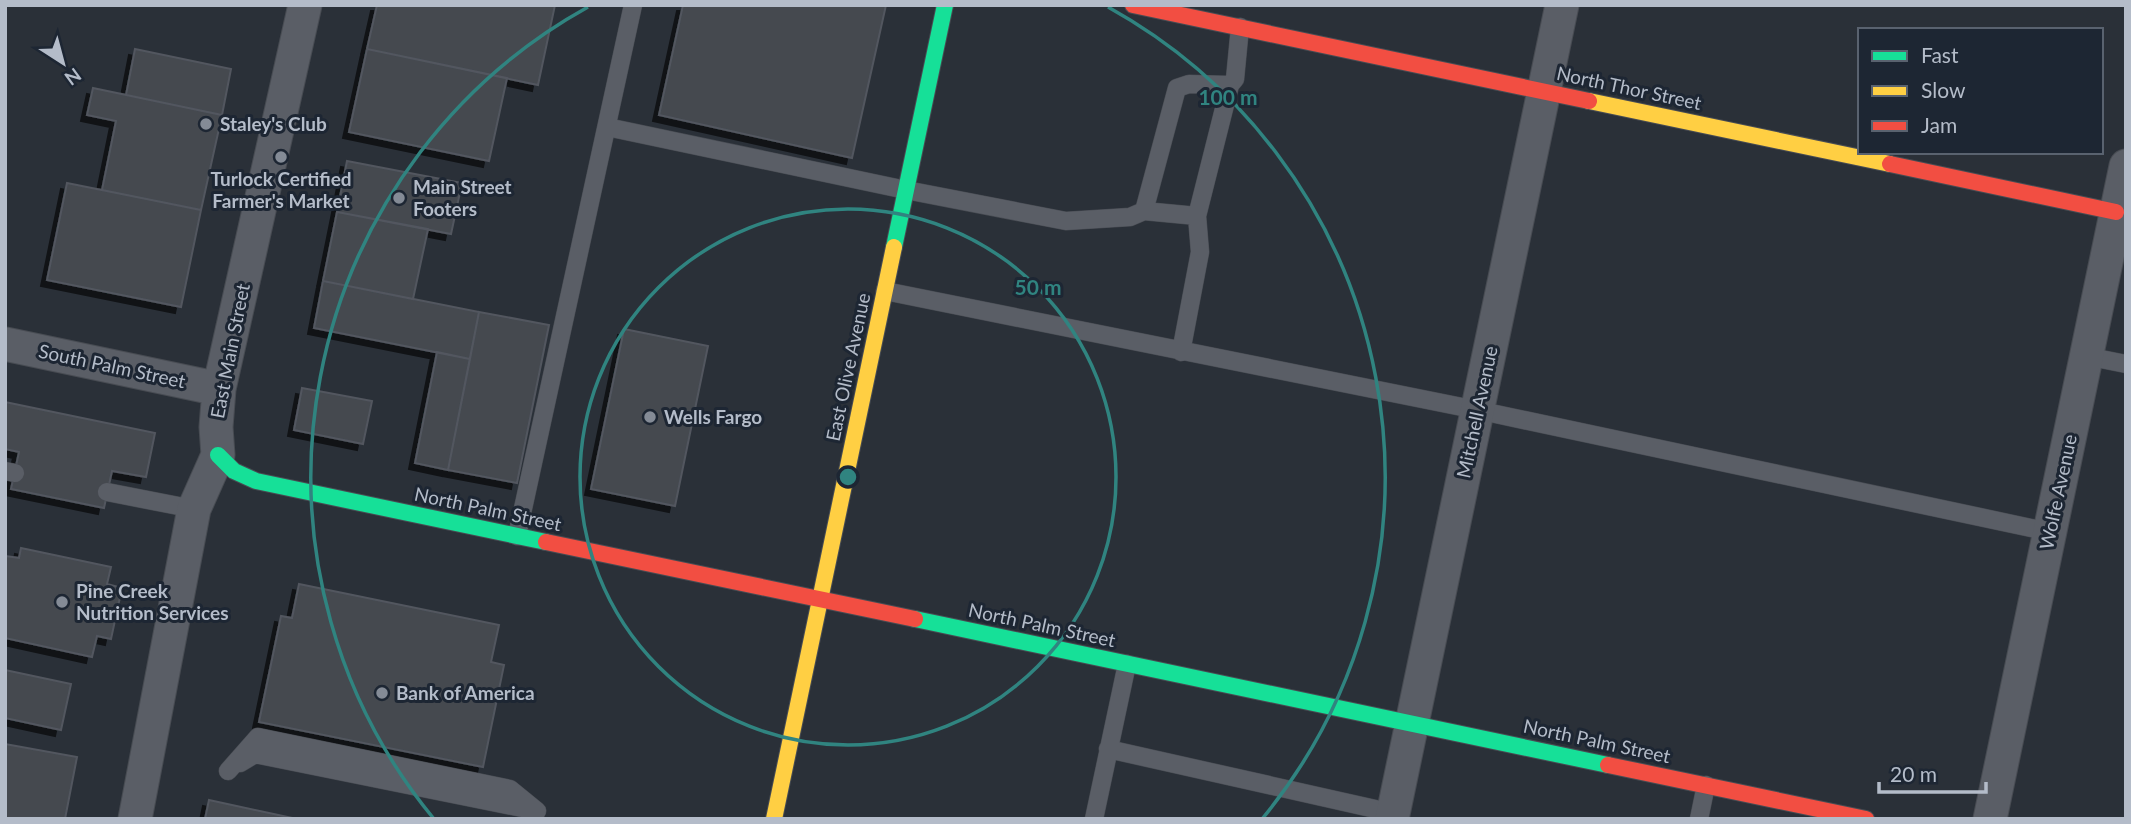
<svg xmlns="http://www.w3.org/2000/svg" width="2131" height="824" font-family="Lato,sans-serif">
<defs>
<filter id="shadow"><feDropShadow dx="-6" dy="6" stdDeviation="0" flood-color="#0009"/></filter>
</defs>
<rect width="100%" height="100%" fill="#2a3038"/>
<!-- building -->
<path fill="#444950" stroke="#52575f" stroke-width="2" filter="url(#shadow)" d="M377,5H555L538,85L367,49Z
M683,5H886L852,158L659,115Z
M135,49L231,69L222,115L126,95Z
M367,49L507,78L489,161L349,132Z
M93,88L222,115L201,210L102,190L116,121L87,115Z
M347,161L462,183L451,234L337,212Z
M67,183L201,210L181,307L47,280Z
M337,212L428,229L413,299L323,281Z
M323,281L479,312L470,359L314,328Z
M479,312L549,325L517,483L448,470Z
M624,329L708,346L675,506L591,489Z
M437,352L470,359L448,470L415,463Z
M302,388L372,401L363,444L294,430Z
M5,402L155,433L146,477L112,471L104,508L11,489L19,452L5,449Z
M21,548L111,567L107,584L122,588L111,639L97,636L92,657L5,638V556L19,558Z
M299,584L499,625L491,662L504,665L483,767L259,722L281,616L292,618Z
M5,670L71,684L61,730L5,718Z
M5,744L77,757L65,819H5Z
M209,800L297,819H205Z"/>
<g fill="none" stroke-linecap="round" stroke-linejoin="round">
<defs>
<path id="lane" d="M607,127L906,190L1066,221L1130,217L1144,211L1177,88L1189,84L1230,85L1235,79L1240,27
M1144,211L1197,216L1230,85
M885,291L1477,410L2050,532
M1181,352L1200,252L1197,216
M2086,356L2126,364
M5,471L15,473
M107,492L194,509
M517,536L633,5
M1108,749L1393,813
M240,763L255,754L532,810
M228,771L258,737L510,789L537,811
M1094,819L1127,664
M1699,819L1706,785"/>
<path id="street" d="M5,344L219,389
M135,819L194,509L218,455L216,427L219,389L305,5
M1392,819L1562,5
M1990,819L2126,166"/>
<path id="fast" d="M894,247L945,5
M218,455L234,471L256,481L546,542
M915,619L1608,765"/>
<path id="slow" d="M1589,101L1890,164
M774,819L894,247"/>
<path id="jam" d="M1133,5L1589,101
M1890,164L2116,212
M546,542L915,619
M1608,765L1866,819"/>
</defs>
<!-- lane casing -->
<use href="#lane" stroke="#484c53" stroke-width="19"/>
<!-- street casing -->
<use href="#street" stroke="#484c53" stroke-width="35"/>
<!-- fast casing -->
<use href="#fast" stroke="#484c53" stroke-width="18"/>
<!-- slow casing -->
<use href="#slow" stroke="#484c53" stroke-width="18"/>
<!-- jam casing -->
<use href="#jam" stroke="#484c53" stroke-width="18"/>
<!-- lane -->
<use href="#lane" stroke="#5a5e66" stroke-width="18"/>
<!-- street -->
<use href="#street" stroke="#5a5e66" stroke-width="33"/>
<!-- fast -->
<use href="#fast" stroke="#16e098" stroke-width="16"/>
<!-- slow -->
<use href="#slow" stroke="#ffcf43" stroke-width="16"/>
<!-- jam -->
<use href="#jam" stroke="#f24e42" stroke-width="16"/>
</g>
<!-- distance rings -->
<g fill="none" stroke="#308480" stroke-width="3.5">
<circle cx="848" cy="477" r="268"/>
<path d="M434 819A537 537 0 0 1 588 7M1108 7A537 537 0 0 1 1262 819"/>
</g>
<!-- markers -->
<g fill="#848b96" stroke="#1d2633" stroke-width="2.5">
<circle cx="206" cy="124" r="7"/>
<circle cx="281" cy="157" r="7"/>
<circle cx="399" cy="198" r="7"/>
<circle cx="650" cy="417" r="7"/>
<circle cx="62" cy="602" r="7"/>
<circle cx="382" cy="693" r="7"/>
</g>
<g text-anchor="middle" stroke-width="6" stroke-linejoin="round" paint-order="stroke">
<!-- street labels -->
<g font-size="19" fill="#b4bcc9" stroke="#1d2633">
<text transform="translate(1629 88) rotate(12)" y="7">North Thor Street</text>
<text transform="translate(230 351) rotate(-79)" y="7">East Main Street</text>
<text transform="translate(112 366) rotate(12)" y="7">South Palm Street</text>
<text transform="translate(848 367) rotate(-78)" y="7">East Olive Avenue</text>
<text transform="translate(1477 412) rotate(-78)" y="7">Mitchell Avenue</text>
<text transform="translate(2058 492) rotate(-78)" y="7">Wolfe Avenue</text>
<text transform="translate(488 509) rotate(12)" y="7">North Palm Street</text>
<text transform="translate(1042 625) rotate(12)" y="7">North Palm Street</text>
<text transform="translate(1597 741) rotate(12)" y="7">North Palm Street</text>
</g>
<!-- poi labels -->
<g font-size="19" font-weight="bold" fill="#b4bcc9" stroke="#1d2633" text-anchor="start">
<text x="220" y="131">Staley's Club</text>
<text x="281" y="186" text-anchor="middle">Turlock Certified<tspan x="281" dy="22">Farmer's Market</tspan></text>
<text x="413" y="194">Main Street<tspan x="413" dy="22">Footers</tspan></text>
<text x="664" y="424">Wells Fargo</text>
<text x="76" y="598">Pine Creek<tspan x="76" dy="22">Nutrition Services</tspan></text>
<text x="396" y="700">Bank of America</text>
</g>
</g>
<circle cx="848" cy="477" r="10" fill="#308480" stroke="#1d2633" stroke-width="3.5"/>
<g font-size="21" text-anchor="middle" font-weight="bold" fill="#308480" stroke="#1d2633" stroke-width="6" stroke-linejoin="round" paint-order="stroke">
<text x="1228" y="105">100 m</text>
<text x="1038" y="295">50 m</text>
</g>
<!-- border -->
<rect width="2131" height="824" fill="none" stroke="#b4bcc9" stroke-width="14"/>
<!-- legend -->
<rect x="1858" y="28" width="245" height="126" fill="#1d2633" stroke="#59626f" stroke-width="2"/>
<rect x="1872" y="51" width="35" height="10" fill="#16e098" stroke="#59626f" stroke-width="2"/>
<text x="1921" y="63" font-size="21" fill="#b4bcc9">Fast</text>
<rect x="1872" y="86" width="35" height="10" fill="#ffcf43" stroke="#59626f" stroke-width="2"/>
<text x="1921" y="98" font-size="21" fill="#b4bcc9">Slow</text>
<rect x="1872" y="121" width="35" height="10" fill="#f24e42" stroke="#59626f" stroke-width="2"/>
<text x="1921" y="133" font-size="21" fill="#b4bcc9">Jam</text>
<!-- north arrow -->
<g transform="translate(63 63) rotate(144)" stroke="#1d2633" stroke-width="5" paint-order="stroke">
<path d="M0-5L12 26L0 18L-12 26Z" fill="#b4bcc9"/>
<text y="-10" font-size="19" font-weight="bold" text-anchor="middle" fill="#b4bcc9">N</text>
</g>
<!-- scale -->
<path d="M1879 782v10h107v-10" fill="none" stroke="#b4bcc9" stroke-width="3.5"/>
<text x="1890" y="782" font-size="21" fill="#b4bcc9" stroke="#1d2633" stroke-width="5" paint-order="stroke">20 m</text>
</svg>
